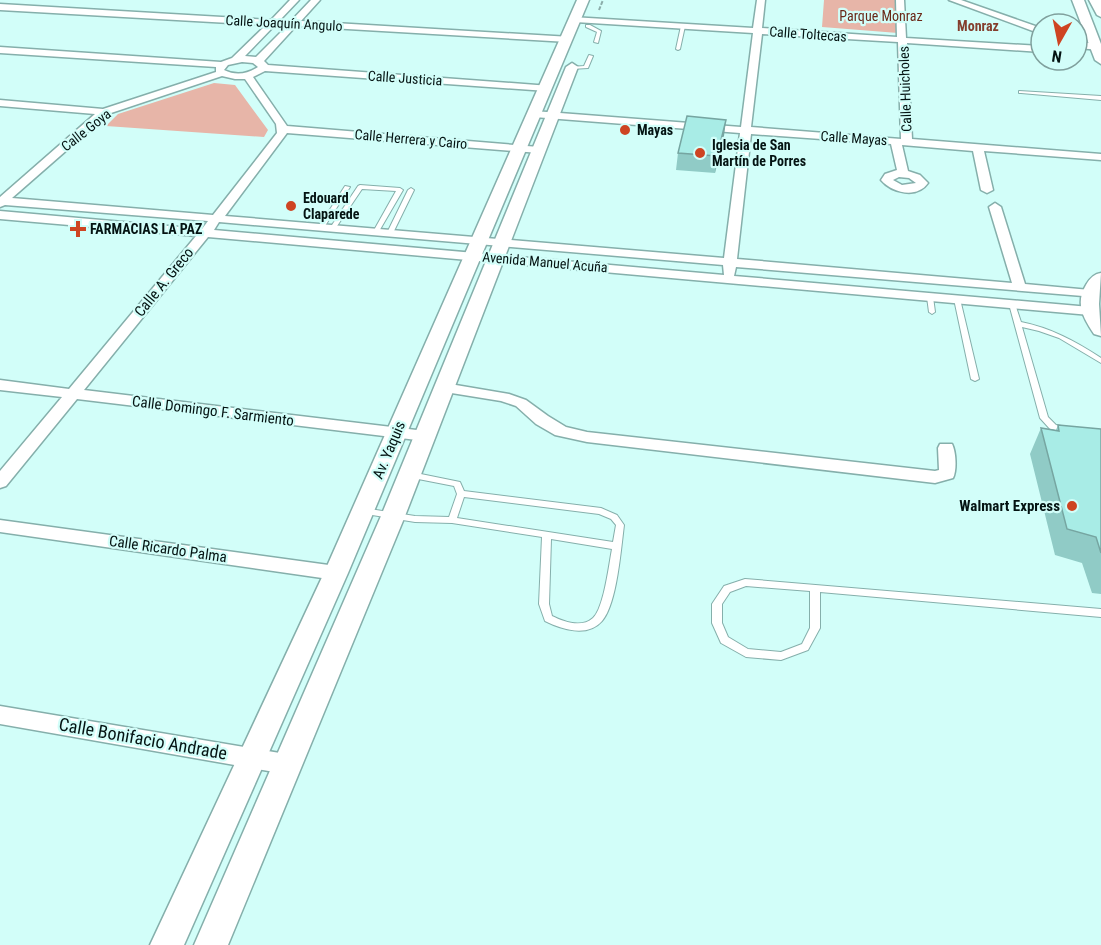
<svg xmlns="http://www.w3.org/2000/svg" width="1101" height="945" font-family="'Roboto Condensed',sans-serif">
<rect width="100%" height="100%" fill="#d2fef9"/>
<!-- green -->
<path fill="#e7b5a8" d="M824,0H896L898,33L822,27Z
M214,83L235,85L268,130L264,137L106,126L118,114Z"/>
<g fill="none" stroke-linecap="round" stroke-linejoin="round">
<defs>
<path id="lane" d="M586,25H590L601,31L598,43L594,42L597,32L586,27Z
M683,25L685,26L680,49L678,50L676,49L681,26Z
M589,55L593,56L588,68L571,69L569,68L571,67L584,66Z
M1019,91L1101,96V100L1021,93H1019Z
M360,185L400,188L403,190L378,233L376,234L373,232L396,191L362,189L335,229H331L330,228L358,186Z
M345,186L350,187L323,229H319L318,228Z
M411,188L414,190L393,233L390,235L388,234L387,233L408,190Z
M930,295L933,297L935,312L932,314L929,312L927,297Z
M957,297L960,299L979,379L975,381L971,379L954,299Z
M1012,302L1015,304L1021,322C1051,328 1075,341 1101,358V363L1059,338L1039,331L1022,327L1048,417L1056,425L1071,428L1072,430L1071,432L1068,433L1050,429L1040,418L1009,304Z
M411,472L460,482L464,491L601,508L617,515L624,525C621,548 617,604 602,621C587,638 561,629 545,621L539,604L542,537L452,523L415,522L360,513L359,511L360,509L363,508L415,516L449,517L457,494L454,486L408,477L407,475L408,473ZM464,497L599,514L611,519L616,525L613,542L457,518ZM551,539L612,549C609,564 604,608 593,618C582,628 564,622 552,616L549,604Z
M745,579L1101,609V617L820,592V628L808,650L781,660L746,657L721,643L712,623V604L724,586ZM746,586L810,591V628L802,644L781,652L748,649L728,637L722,623V604L730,592Z"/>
<path id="street" d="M290,0H299L280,20L291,21L311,0H320L301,21L571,37V41L568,42L296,26L264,61L268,65L550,86V90L547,91L265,71L253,77L287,126L539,147L544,150L539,153L287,133L225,216L724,258L740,133L534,117L529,114L534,111L741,127L753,33L575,22L571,19L572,17L753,28L757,0H765L762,28L897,37L896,0H904L906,38L1041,46V52L907,43L912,139L1101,154V160L984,151L993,190L987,193L981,190L973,151L902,145L908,171L920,175L928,183C917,199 892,193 881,180L885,174L897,170L891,144L751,134L737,259L1012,283L989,207L995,203L1001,207L1025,284L1090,290L1097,294L1095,297L736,267L734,276L1090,307L1097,311L1090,315L208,237L84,390L425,431L431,432L433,436L431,440L425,441L77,399L6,486L0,488V471L62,397L0,390V380L69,389L196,236L0,219V211L202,229L208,221L5,205L0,207V197L95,114L0,106V100L103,109L216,72V67L0,53V47L221,62L232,58L266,25L0,10V4L271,20ZM275,25L287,26L256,57L245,56ZM762,34L898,42L901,139L751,127ZM242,62L253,63L258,67C247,74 236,76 224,70L228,65ZM222,76L235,79H245L276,124L277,133L213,215L12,198L108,114ZM899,177L909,178L916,183L902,185L893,180ZM219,222L723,265L724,275L214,230Z
M949,0H961L1041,28V34Z
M1077,42L1101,44V50L1077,48Z
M444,383L509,394L526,400L548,416L566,427L587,432L935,471L939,470L938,448L940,444H952C956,452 957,470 953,478L935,483L587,442L555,435L536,424L516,406L501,401L439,391L436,388Z
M0,520L336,566L342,568L345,573L342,578L336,580L0,532Z
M0,706L286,754L294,757L297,764L294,771L286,774L0,724Z"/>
<path id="secondary" d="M577,0H589L348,573L184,945H150L324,573Z
M1072,0H1084L1101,44V64L1095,60Z
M1089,0H1101V17L1097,15Z
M572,63L578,67L405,516L228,945H194L381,516L566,67Z
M1101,273L1099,304L1101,336L1094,334C1083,318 1075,303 1086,285C1090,278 1094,274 1101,273Z"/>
</defs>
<!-- lane casing -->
<use href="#lane" stroke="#85afab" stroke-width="2"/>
<!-- street casing -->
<use href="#street" stroke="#85afab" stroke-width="3"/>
<!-- secondary casing -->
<use href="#secondary" stroke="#85afab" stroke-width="3"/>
<!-- path -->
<path stroke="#8badaa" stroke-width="2" stroke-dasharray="4 1.5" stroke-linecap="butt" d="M599,10L603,0"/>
<!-- lane -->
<use href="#lane" fill="#fff" fill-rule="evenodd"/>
<!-- street -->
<use href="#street" fill="#fff" fill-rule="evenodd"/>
<!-- secondary -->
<use href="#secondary" fill="#fff" fill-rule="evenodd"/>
</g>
<!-- wall -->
<path fill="#90cbc6" d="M724,136L715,173L676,170L678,153Z
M1058,425L1101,429V594L1092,593L1082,563L1055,555L1030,454L1041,428L1056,430Z"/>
<!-- shaded-wall -->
<path fill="#76a5a1" d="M726,120L724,136L715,173L717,156Z"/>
<!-- building -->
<path fill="#a8ece6" stroke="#76a5a1" stroke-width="1.5" d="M687,116L726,120L717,156L678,153Z
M1058,425L1101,429V553L1096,537L1067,529L1041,428L1059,431Z"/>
<!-- markers -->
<g fill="#ce4422" stroke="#d2fef9" stroke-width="2">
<circle cx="625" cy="130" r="6"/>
<circle cx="700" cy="153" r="6"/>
<circle cx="291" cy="206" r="6"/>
<path d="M75 220h6v6h6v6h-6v6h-6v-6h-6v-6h6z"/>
<circle cx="1072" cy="506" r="6"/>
</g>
<g text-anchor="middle" stroke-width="4.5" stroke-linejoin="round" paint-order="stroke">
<!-- far-park labels -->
<g font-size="14" fill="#6a2818" stroke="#d2fef9">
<text x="881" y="21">Parque Monraz</text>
</g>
<!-- far-street labels -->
<g font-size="14" fill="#041312" stroke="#d2fef9">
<text transform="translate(284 23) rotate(3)" y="5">Calle Joaquín Angulo</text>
<text transform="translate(808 34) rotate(4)" y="5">Calle Toltecas</text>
<text transform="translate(405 78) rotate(4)" y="5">Calle Justicia</text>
<text transform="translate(905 89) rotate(-92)" y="5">Calle Huicholes</text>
<text transform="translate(86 130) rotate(-38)" y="5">Calle Goya</text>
<text transform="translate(854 138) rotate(4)" y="5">Calle Mayas</text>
<text transform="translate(411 139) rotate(5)" y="5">Calle Herrera y Cairo</text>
<text transform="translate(545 262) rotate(5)" y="5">Avenida Manuel Acuña</text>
</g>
<!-- far-neighbourhood labels -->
<g font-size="14" font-weight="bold" fill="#843e2d" stroke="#d2fef9">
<text x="978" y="31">Monraz</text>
</g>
<!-- far-poi labels -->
<g font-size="14" font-weight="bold" fill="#041312" stroke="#d2fef9" text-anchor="start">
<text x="637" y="135">Mayas</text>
<text x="712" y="150">Iglesia de San<tspan x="712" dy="16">Martín de Porres</tspan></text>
<text x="303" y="203">Edouard<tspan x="303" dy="16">Claparede</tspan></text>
<text x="90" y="234">FARMACIAS LA PAZ</text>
</g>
<!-- street labels -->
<g font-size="15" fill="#041312" stroke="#d2fef9">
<text transform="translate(164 282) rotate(-51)" y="5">Calle A. Greco</text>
<text transform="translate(213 411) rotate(7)" y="5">Calle Domingo F. Sarmiento</text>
<text transform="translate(389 450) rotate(-67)" y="5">Av. Yaquis</text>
<text transform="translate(168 549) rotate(8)" y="5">Calle Ricardo Palma</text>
</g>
<!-- poi labels -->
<g font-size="15" font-weight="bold" fill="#041312" stroke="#d2fef9" text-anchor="end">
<text x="1060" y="511">Walmart Express</text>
</g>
<!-- near-street labels -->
<g font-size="18" fill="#041312" stroke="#d2fef9">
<text transform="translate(143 739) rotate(10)" y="6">Calle Bonifacio Andrade</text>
</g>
</g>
<!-- north arrow -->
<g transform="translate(1059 42) rotate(189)"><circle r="28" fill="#d2fef9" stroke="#80a09d" stroke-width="1.5"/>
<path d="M0-4.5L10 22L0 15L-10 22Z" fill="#ce4422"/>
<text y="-9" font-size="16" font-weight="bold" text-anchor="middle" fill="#041312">N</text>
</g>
</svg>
